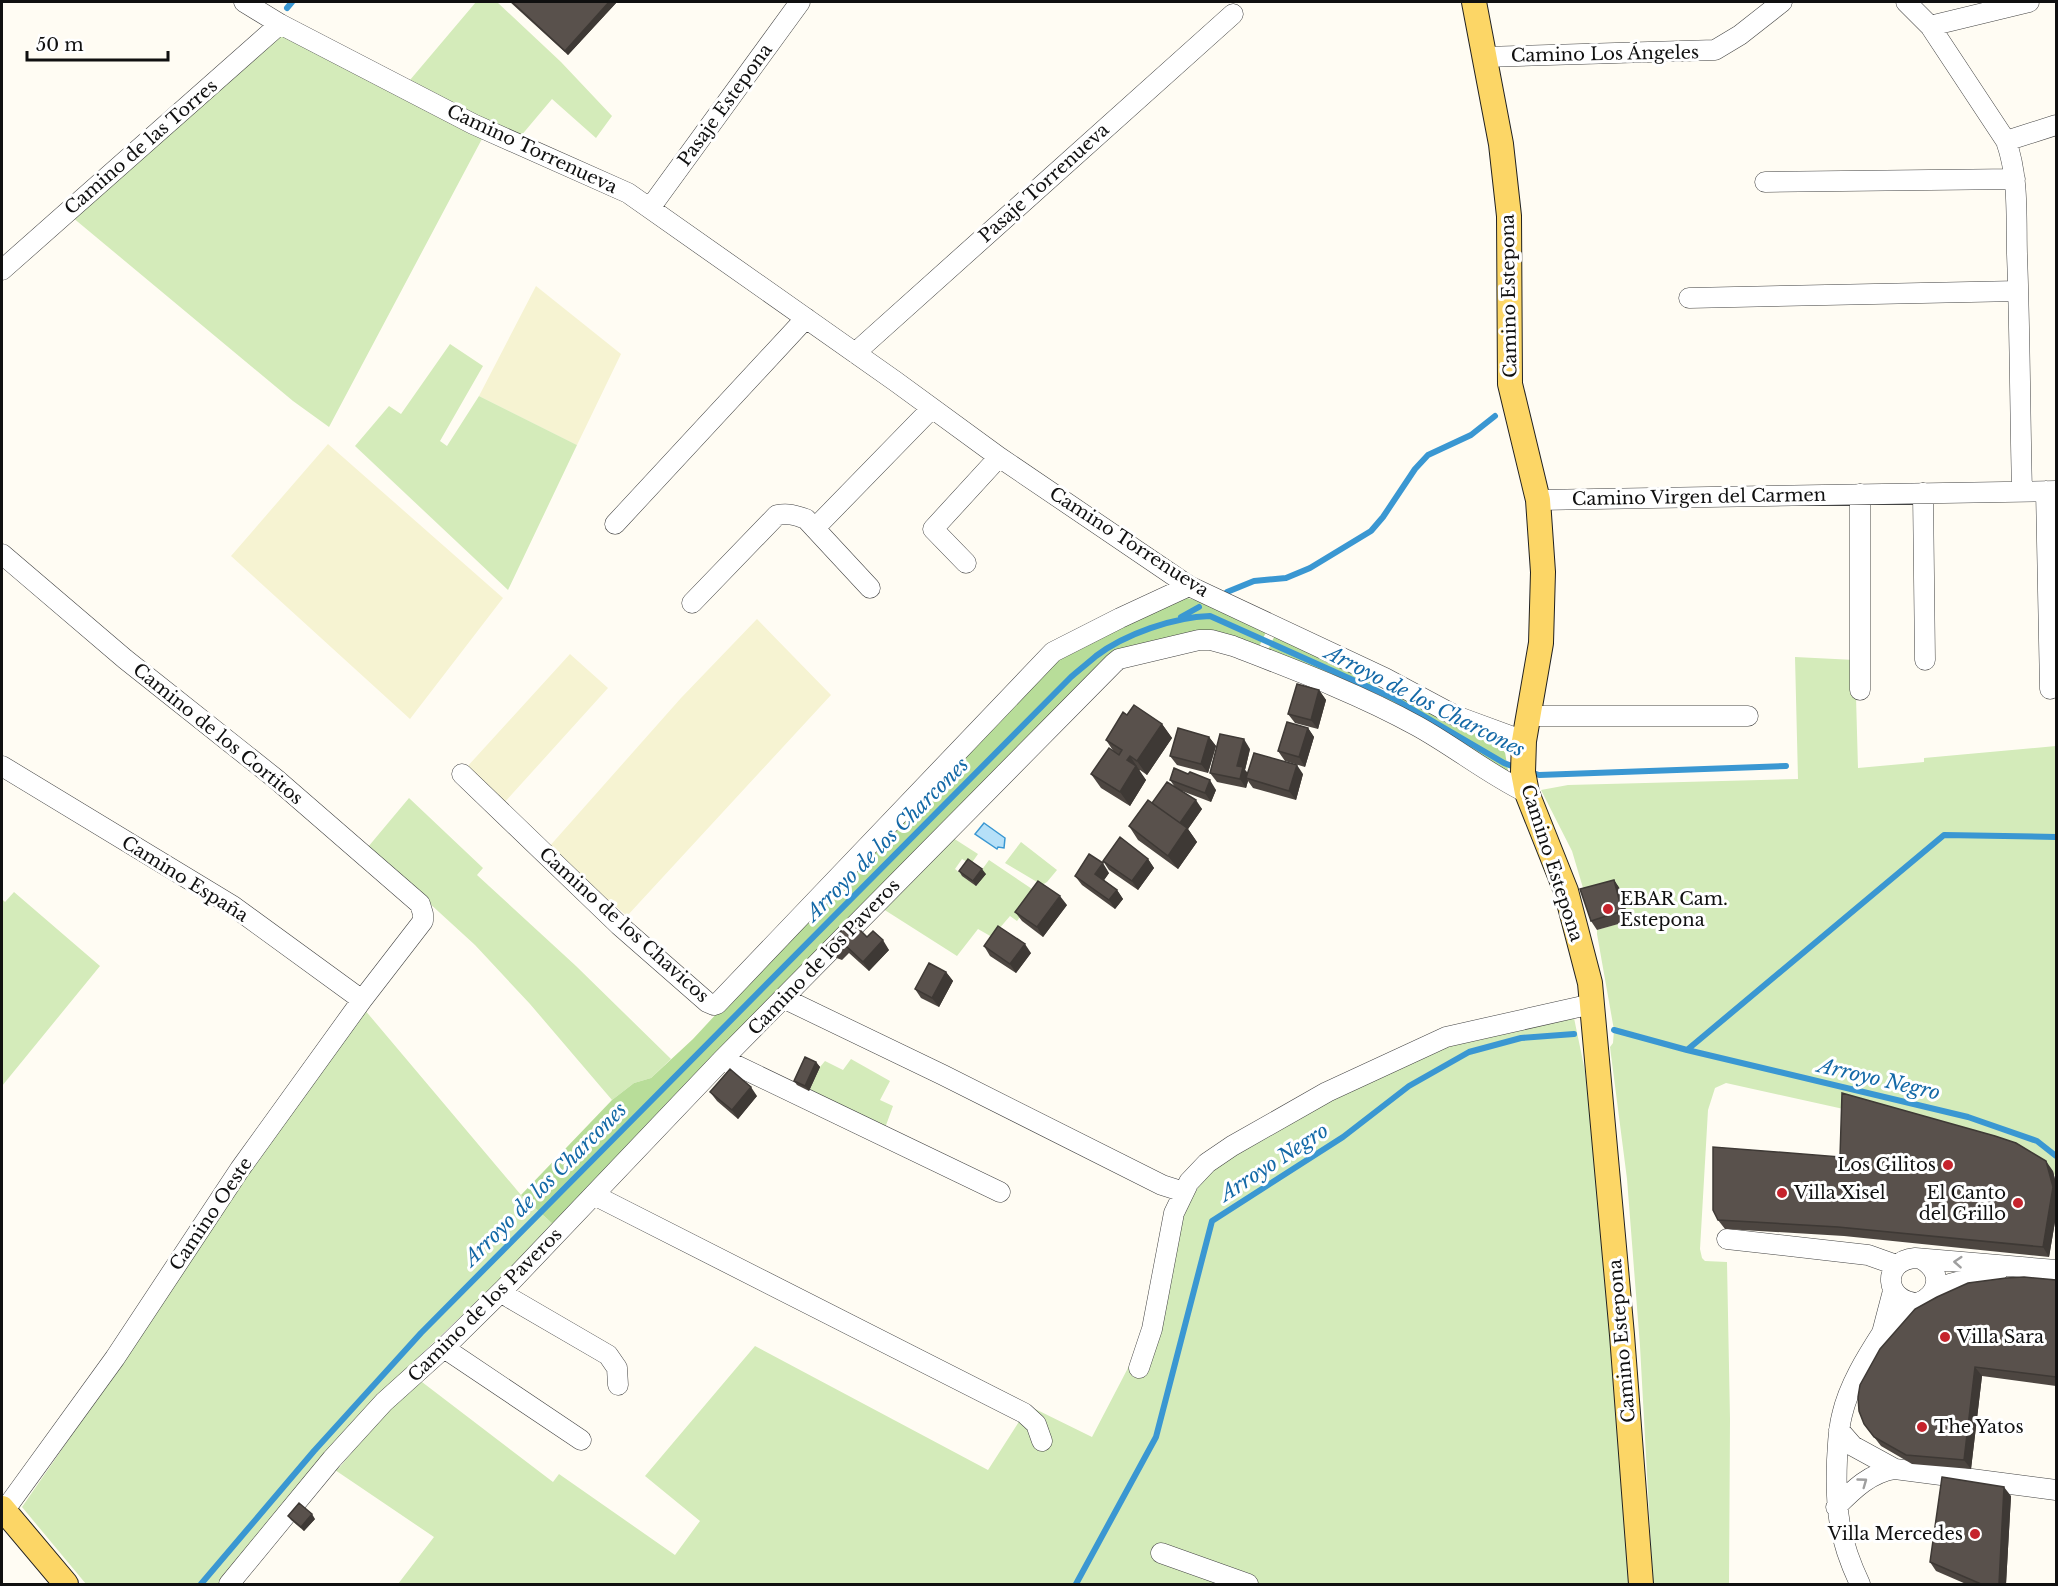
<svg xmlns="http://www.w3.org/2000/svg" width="2058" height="1586" font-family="'Libre Baskerville',serif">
<rect width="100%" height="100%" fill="#fffcf3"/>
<!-- farmland -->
<path fill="#f6f3d2" d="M536,286L621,354L577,445L479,396Z
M328,444L503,598L410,719L231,556Z
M757,619L831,695L627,916L548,848L681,698Z
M570,654L608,688L504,803L466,768Z"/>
<!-- green -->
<path fill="#d4ebba" d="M476,2H497L561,62L612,116L596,138L552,99L520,137L410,80Z
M281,30L483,137L329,427L293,401L72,217Z
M450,344L483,366L440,441L447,446L479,396L577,445L508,590L355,446L389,406L401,414Z
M1795,657L1855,660L1858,768L1924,762V758L2056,746V1179L2053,1171L2036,1159L1848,1110L1726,1083L1715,1088L1708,1110L1700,1249L1702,1258L1705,1261L1727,1262L1730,1419L1729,1584H1653L1640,1346L1627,1179L1610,1047L1613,1043L1614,1030L1597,934V930L1628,921L1586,898L1572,851L1541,790L1568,785L1798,779Z
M409,798L483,868L477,875L576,966L671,1059L651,1078L634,1083L612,1100L530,1004L475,945L368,847Z
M953,838L978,854L971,864L962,859L955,869L976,886L985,874L981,871L989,860L1038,893L1017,921L1010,916L992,937L978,929L957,956L880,907Z
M1021,842L1057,870L1047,882L1042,885L1005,863Z
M14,892L100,966L2,1086V899L5,902Z
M364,1009L521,1195L555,1226L406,1369L221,1584H86L22,1507L103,1390L260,1152Z
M1574,1018L1585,1071L1599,1206L1619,1435L1630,1584H398L434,1537L335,1470L339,1468L395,1400L422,1382L553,1482L559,1474L675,1555L700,1521L645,1476L755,1346L988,1470L1029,1406L1092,1437L1141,1343L1188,1204L1199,1186L1219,1162L1349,1087L1439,1048Z
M851,1059L890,1081L880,1100L893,1106L885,1128L809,1091L820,1067L825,1061L843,1070Z"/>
<!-- forest -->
<path fill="#b8dd99" d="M1187,598L1203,602L1267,630L1257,651L1244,646L1117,655L555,1226L521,1195L612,1100L634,1083L651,1078L693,1039L796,928L1056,660L1085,642Z
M1275,635L1377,682L1372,695L1268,650Z
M1388,686L1490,740L1505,752L1509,777L1382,700Z"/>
<!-- water -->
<path fill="#b6e0f8" stroke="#3a97d2" stroke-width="1.5" d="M984,823L1005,838L1004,848L998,847L997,849L975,834Z"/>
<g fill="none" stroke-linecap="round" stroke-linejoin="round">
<!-- stream -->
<path stroke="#3a97d2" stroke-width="6" d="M287,8L292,2
M1227,592L1254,581L1286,578L1310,568L1371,531L1383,517L1415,469L1428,455L1471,435L1495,416
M1181,617L1199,607
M1530,772L1539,775L1786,766
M1614,1030L1687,1050L1944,835L2056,837
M1687,1050L1968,1117L2037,1141L2056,1156
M201,1584L314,1451L421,1333L1071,677C1079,670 1088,663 1096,656C1125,634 1174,617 1210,616L1393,698L1504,763L1517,768
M1076,1584L1156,1437L1212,1221L1343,1137L1409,1086L1469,1052L1521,1038L1574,1034"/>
<defs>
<path id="minor" d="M244,2L280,24L473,124L628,193L895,381L999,457L1189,586L1385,678L1456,716L1524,741
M1906,2L1930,26L2006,141C2019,177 2016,217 2017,254C2020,333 2020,412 2022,491
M1930,26L2029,2
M1484,57L1715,50L1740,35L1782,2
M2006,141L2056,125
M1765,182L2015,179
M650,208L800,2
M2,270L280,24
M1689,298L2018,291
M855,353L1233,14
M2046,491L2050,689
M1923,493L1925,660
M1860,494V690
M1538,500L2056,491
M615,524L806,318
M816,527L932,408
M2,554L125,659L276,779L420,904L423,914V921L362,1000L240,1169L115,1358L4,1511
M966,563L933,529L999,457
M692,603L777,515C788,513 795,515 806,519L870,588
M1528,716H1748
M2,766L233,906L362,1000
M462,774L619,925L707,1002L714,1005L717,1004L1053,652L1120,618L1189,586
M783,998L943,1075L1162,1185L1184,1192
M723,1059L1000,1192
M594,1195L1024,1413L1036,1424L1042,1441
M1727,1239L1868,1255L1896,1265
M1921,1259C1943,1271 1940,1294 1918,1303C1884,1302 1881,1261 1915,1258L2056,1270
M1893,1291L1882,1333L1899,1313L1918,1303
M502,1292L510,1298L608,1355L617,1368L618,1385
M1931,1295L1950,1284L1998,1271
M444,1348L581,1440
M1139,1368L1152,1329L1174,1213L1189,1182L1207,1163L1232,1146L1327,1092L1446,1037L1592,1004
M1839,1430L1853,1446L1895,1469
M1836,1507C1854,1489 1870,1473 1895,1469L2056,1490
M1161,1553L1248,1584
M229,1584L332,1459L384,1402L444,1348L504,1289L723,1059L1114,663L1119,659L1199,640H1211L1233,646C1295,670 1359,694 1417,726C1455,747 1488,774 1527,793
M1860,1584C1839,1540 1835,1509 1837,1460C1838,1445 1838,1430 1842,1415C1849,1385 1866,1358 1882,1333"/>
<path id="major" d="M1474,2L1501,144L1509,216L1510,384L1538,500L1543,572L1541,643L1524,741L1523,772L1527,793L1566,891L1590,983L1622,1335L1641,1584
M2,1508L66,1584"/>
</defs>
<!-- minor casing -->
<use href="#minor" stroke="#434343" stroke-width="21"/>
<!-- major casing -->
<use href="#major" stroke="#212121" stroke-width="26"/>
<!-- minor -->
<use href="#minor" stroke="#fff" stroke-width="20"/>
<!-- major -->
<use href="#major" stroke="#fcd666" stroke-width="24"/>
</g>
<!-- wall -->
<path fill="#4d4641" d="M510,2H617L568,55Z
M1319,690L1326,700L1318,729L1295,723L1288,714Z
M1127,715L1162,724L1172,738L1147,775L1140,770L1139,771L1146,780L1130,806L1101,788L1091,774L1114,752L1106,740Z
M1308,728L1314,737L1305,767L1285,761L1278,751Z
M1209,737L1216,746L1208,773L1177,765L1170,756Z
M1250,749L1245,770L1248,773L1303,774L1296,800L1253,788L1248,781L1246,788L1217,782L1210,773Z
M1188,774L1216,790L1211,802L1182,791L1202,809L1188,829L1197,842L1178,869L1138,840L1129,826L1152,803L1175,787L1170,780Z
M1148,859L1154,868L1138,890L1109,870L1103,861Z
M959,871L986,874L976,886L962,876Z
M1109,873L1104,880L1117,890L1123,899L1115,909L1082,885L1075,876Z
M1614,880L1620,889L1629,921L1597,930L1591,921Z
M1067,905L1043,937L1022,921L1015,912Z
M867,937L889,950L869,971L849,953L842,960L831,956L825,947Z
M984,946L1031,953L1016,973L990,956Z
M946,972L953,981L939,1007L921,998L915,989Z
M816,1062L820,1067L809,1091L797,1085L794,1081Z
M710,1092L757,1096L738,1119L717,1101Z
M1840,1157L2053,1171L2056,1184V1216L2049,1257L1844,1236L1725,1229L1718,1220Z
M2056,1280V1386L1982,1376L1971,1469L1912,1464L1881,1446L1864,1424Z
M2011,1496L2006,1584H1966L1936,1571L1930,1562Z
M288,1516L315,1519L304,1531L291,1520Z"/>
<!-- shaded-wall -->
<path fill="#3e3935" d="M609,2H617L568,55L565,51Z
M1319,690L1326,700L1318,729L1311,720Z
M1162,724L1172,738L1147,775L1137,761Z
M1308,728L1314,737L1305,767L1299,757Z
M1209,737L1216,746L1208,773L1201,764Z
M1244,739L1250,749L1245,770L1250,776L1246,778L1248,781L1246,788L1240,779L1237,766Z
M1130,756L1146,780L1130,806L1120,792L1127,760Z
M1297,765L1303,774L1296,800L1289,791Z
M1210,780L1216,790L1211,802L1205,793Z
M1196,800L1202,809L1188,829L1197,842L1178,869L1168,856L1179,824Z
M1148,859L1154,868L1138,890L1132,881Z
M1103,863L1109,873L1102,883L1095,874Z
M982,869L986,874L976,886L973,881Z
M1614,880L1620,889L1629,921L1622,911Z
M1117,890L1123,899L1115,909L1109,900Z
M1060,896L1067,905L1043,937L1037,927Z
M883,940L889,950L869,971L863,962Z
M1025,944L1031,953L1016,973L1010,964Z
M946,972L953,981L939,1007L932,998Z
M816,1062L820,1067L809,1091L805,1086Z
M751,1087L757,1096L738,1119L732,1110Z
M2046,1161L2053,1171L2056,1184V1216L2049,1257L2043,1247Z
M1975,1367L1982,1376L1971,1469L1964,1460Z
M2004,1487L2011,1496L2006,1584H1999Z
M312,1514L315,1519L304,1531L301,1527Z"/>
<!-- building -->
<path fill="#59514c" stroke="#3e3935" stroke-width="1.5" d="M512,2H609L565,51Z
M1297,684L1319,690L1311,720L1288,714Z
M1134,705L1162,724L1137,761L1130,756L1127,760L1136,766L1120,792L1091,774L1109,748L1119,755L1122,750L1106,740L1123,712L1127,715Z
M1287,722L1308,728L1299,757L1278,751Z
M1178,728L1209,737L1201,764L1170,756Z
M1220,734L1244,739L1237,766L1243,767L1240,779L1210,773Z
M1254,753L1297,765L1289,791L1246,778Z
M1174,768L1188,774L1190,772L1210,780L1205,793L1170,780Z
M1167,782L1196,800L1180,823L1152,803Z
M1148,800L1187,828L1168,856L1129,826Z
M1120,837L1148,859L1132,881L1103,861Z
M1089,854L1103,863L1095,874L1117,890L1109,900L1075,876Z
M968,859L982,869L973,881L959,871Z
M1614,880L1622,911L1591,921L1580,889Z
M1038,881L1060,896L1037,927L1015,912Z
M851,921L867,937L873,931L883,940L863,962L843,943L835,951L825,947Z
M998,926L1025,944L1010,964L984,946Z
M929,963L946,972L932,998L915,989Z
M805,1057L816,1062L805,1086L794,1081Z
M730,1069L751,1087L732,1110L710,1092Z
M1842,1093L1995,1136L2016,1143L2046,1161L2053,1187L2043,1247L1838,1227L1718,1220L1713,1210V1147L1840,1157Z
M2024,1277L2056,1280V1377L1975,1367L1964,1460L1906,1455L1874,1437L1864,1424L1859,1411L1858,1397L1860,1385L1880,1349L1915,1309L1937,1297L1968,1283L2006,1278Z
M1942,1477L2004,1487L1999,1584H1981L1930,1562Z
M299,1503L312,1514L301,1527L288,1516Z"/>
<!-- one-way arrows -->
<defs><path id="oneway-chevron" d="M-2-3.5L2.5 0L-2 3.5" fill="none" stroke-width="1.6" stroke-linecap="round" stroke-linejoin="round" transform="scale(1.5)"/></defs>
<g stroke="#9f9f9f">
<use href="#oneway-chevron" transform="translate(1958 1262) rotate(-176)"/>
<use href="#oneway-chevron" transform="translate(1863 1482) rotate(-36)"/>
</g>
<!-- markers -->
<g fill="#c5232c" stroke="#fff" stroke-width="2">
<circle cx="1608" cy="909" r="6"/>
<circle cx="1948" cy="1165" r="6"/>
<circle cx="1782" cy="1193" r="6"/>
<circle cx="2018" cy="1203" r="6"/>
<circle cx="1945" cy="1337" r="6"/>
<circle cx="1922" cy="1427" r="6"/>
<circle cx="1975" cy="1534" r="6"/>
</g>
<g text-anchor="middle" stroke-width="6" stroke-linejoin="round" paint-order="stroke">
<!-- street labels -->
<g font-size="18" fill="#101010" stroke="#fff">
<text transform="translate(1605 54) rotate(-1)" y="6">Camino Los Ángeles</text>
<text transform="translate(725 105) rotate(-54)" y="6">Pasaje Estepona</text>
<text transform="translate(141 147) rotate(-41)" y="6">Camino de las Torres</text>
<text transform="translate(532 149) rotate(25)" y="6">Camino Torrenueva</text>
<text transform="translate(1044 183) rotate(-42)" y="6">Pasaje Torrenueva</text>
<text transform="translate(1509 296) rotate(-91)" y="6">Camino Estepona</text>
<text transform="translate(1699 497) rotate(-1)" y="6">Camino Virgen del Carmen</text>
<text transform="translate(1129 542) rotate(33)" y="6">Camino Torrenueva</text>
<text transform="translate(218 734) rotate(39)" y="6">Camino de los Cortitos</text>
<text transform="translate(1552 863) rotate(72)" y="6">Camino Estepona</text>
<text transform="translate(185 879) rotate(32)" y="6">Camino España</text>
<text transform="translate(624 925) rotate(42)" y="6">Camino de los Chavicos</text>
<text transform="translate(824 957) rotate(-46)" y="6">Camino de los Paveros</text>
<text transform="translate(211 1214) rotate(-56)" y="6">Camino Oeste</text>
<text transform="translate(485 1305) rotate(-45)" y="6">Camino de los Paveros</text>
<text transform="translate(1622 1341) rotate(-95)" y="6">Camino Estepona</text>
</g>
<!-- poi labels -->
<g font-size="18" fill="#101010" stroke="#fff" text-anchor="start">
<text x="1620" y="905">EBAR Cam.<tspan x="1620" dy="21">Estepona</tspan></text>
<text x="1936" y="1171" text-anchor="end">Los Gilitos</text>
<text x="1794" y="1199">Villa Xisel</text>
<text x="2006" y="1199" text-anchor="end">El Canto<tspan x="2006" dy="21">del Grillo</tspan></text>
<text x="1957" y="1343">Villa Sara</text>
<text x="1934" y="1433">The Yatos</text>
<text x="1963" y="1540" text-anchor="end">Villa Mercedes</text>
</g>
<!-- water labels -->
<g font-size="20" font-style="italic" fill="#1469a7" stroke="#fff">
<text transform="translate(1425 701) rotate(27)" y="7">Arroyo de los Charcones</text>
<text transform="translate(887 839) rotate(-45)" y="7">Arroyo de los Charcones</text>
<text transform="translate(1879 1079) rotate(13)" y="7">Arroyo Negro</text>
<text transform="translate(1274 1162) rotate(-33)" y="7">Arroyo Negro</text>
<text transform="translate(545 1184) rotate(-45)" y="7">Arroyo de los Charcones</text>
</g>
</g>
<!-- border -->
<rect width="2058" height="1586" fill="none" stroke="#101010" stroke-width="6"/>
<!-- scale -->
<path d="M27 51v9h141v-9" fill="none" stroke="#101010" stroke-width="3"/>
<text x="36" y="51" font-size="18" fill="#101010" stroke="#ffffff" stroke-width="4.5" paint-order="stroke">50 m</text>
</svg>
